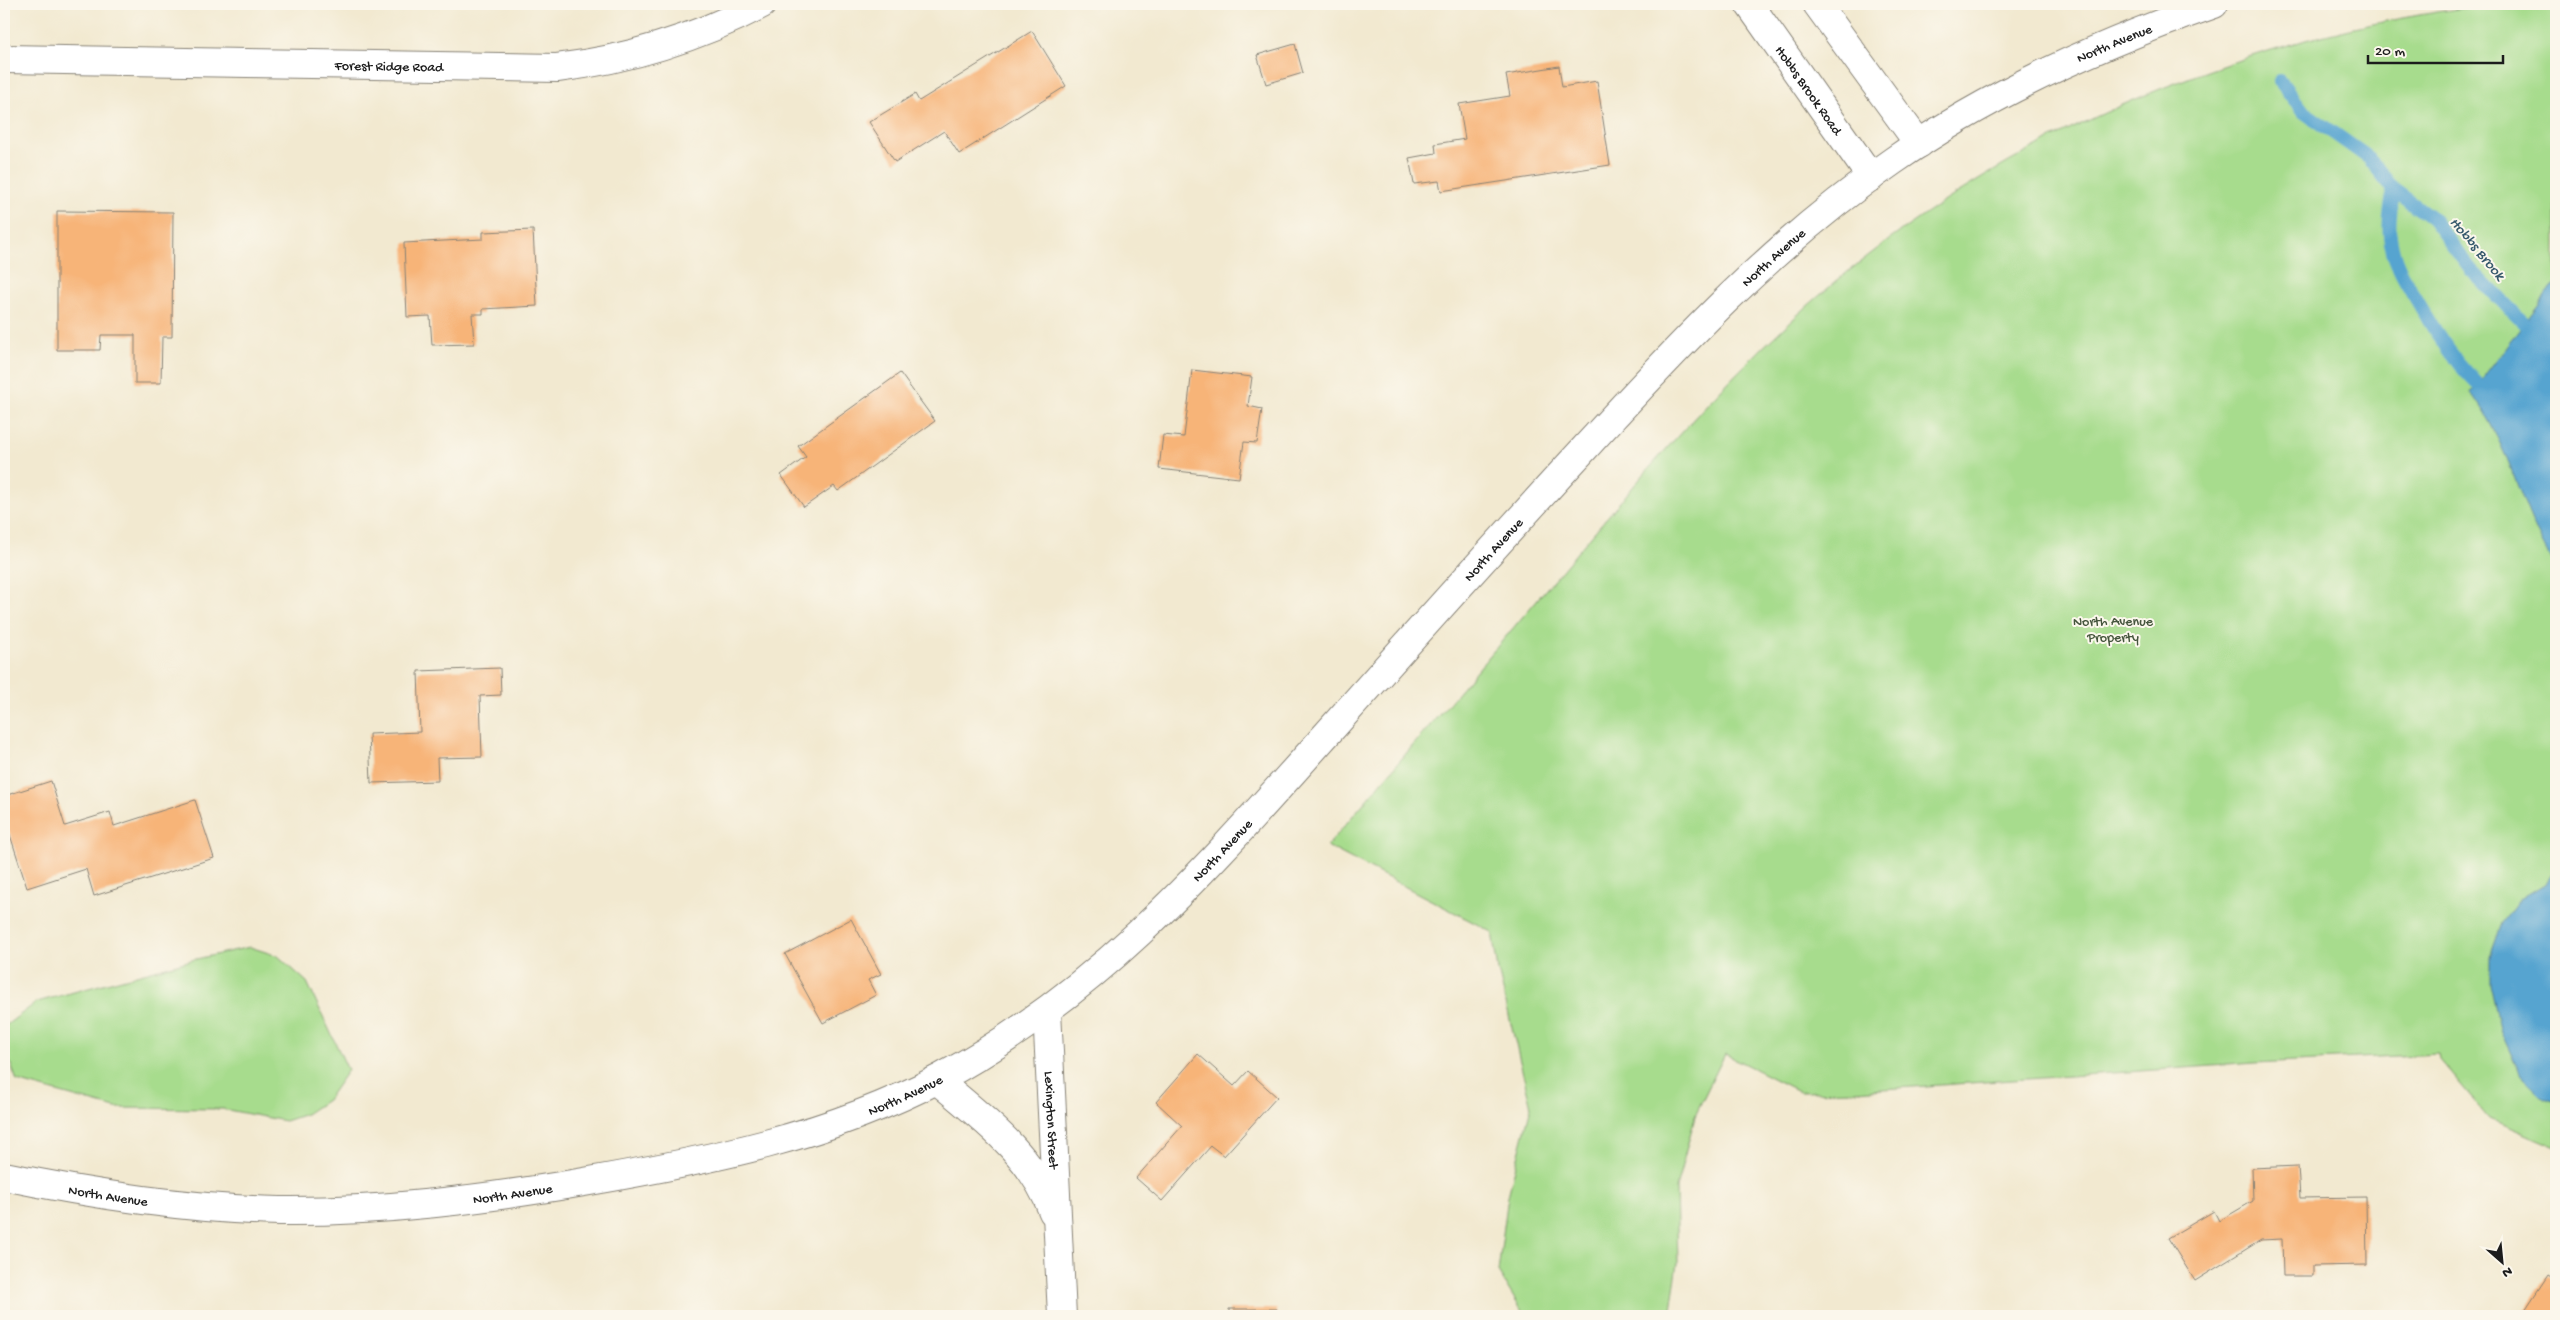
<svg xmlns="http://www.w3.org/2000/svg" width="2560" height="1320" font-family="'Gochi Hand',sans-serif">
<rect width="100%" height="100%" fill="#fbf7ec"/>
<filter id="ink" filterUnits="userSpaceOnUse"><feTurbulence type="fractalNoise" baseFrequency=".02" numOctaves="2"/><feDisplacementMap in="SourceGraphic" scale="10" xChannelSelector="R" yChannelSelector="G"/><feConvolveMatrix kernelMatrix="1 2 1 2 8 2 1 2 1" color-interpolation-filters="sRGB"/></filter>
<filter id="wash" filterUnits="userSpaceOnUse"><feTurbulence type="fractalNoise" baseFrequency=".0096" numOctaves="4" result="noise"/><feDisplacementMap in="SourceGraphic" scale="20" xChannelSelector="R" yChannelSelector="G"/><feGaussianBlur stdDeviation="1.12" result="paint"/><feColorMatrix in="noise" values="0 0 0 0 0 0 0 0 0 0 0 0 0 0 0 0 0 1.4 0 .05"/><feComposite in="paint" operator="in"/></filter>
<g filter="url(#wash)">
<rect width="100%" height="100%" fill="#f2e9d0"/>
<!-- green -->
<path fill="#a7dc8d" stroke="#627c54" d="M2496,4H2556V1062L2513,1059C2523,1078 2536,1094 2556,1102V1147L2490,1119L2440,1060L2439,1054L2255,1063L1855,1091L1800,1092L1725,1054L1696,1113L1676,1188L1678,1263L1670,1316H1525L1498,1272L1508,1196L1531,1107L1498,970L1492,932L1327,846C1408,751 1489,657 1569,562C1640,478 1711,394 1792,320C1984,143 2237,33 2496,4Z
M250,947L278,956L307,982L348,1070L327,1100L306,1114L285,1121L223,1109L115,1108L17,1081L7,1054L5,1026L37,1002L192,960Z"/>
<!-- water -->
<path fill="#57a4d0" stroke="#3a6076" d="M2555,283H2556V568C2521,512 2510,445 2471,393Z
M2556,868V1102L2544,1098L2521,1076L2501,1032L2490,984V957L2502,923L2520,899L2546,883Z"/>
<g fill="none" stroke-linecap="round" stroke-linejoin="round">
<!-- stream -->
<path stroke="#57a4d0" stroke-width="14" d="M2280,81L2304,112L2369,158L2394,190L2432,218L2471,270L2524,323L2533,338
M2394,190C2390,208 2387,229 2392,247C2396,267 2408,285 2418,302C2439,339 2458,367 2490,396"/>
</g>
<g id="blocks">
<!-- building -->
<path fill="#f7b478" d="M1032,31L1066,86L959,154L944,131L895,162L869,122L915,94L919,101Z
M1295,44L1303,73L1266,84L1257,55Z
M1559,66L1562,87L1597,81L1610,165L1441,191L1439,181L1414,184L1409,158L1436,153L1435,144L1465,139L1459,104L1510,96L1506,75Z
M57,211L173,212L172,337H162L161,383H135V335H101L100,350H57Z
M533,230L537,306L483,309V314H472L474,344L432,345L430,316L407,317L404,243L483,239V232Z
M1192,370L1252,377L1248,406L1262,409L1257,443L1244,442L1239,478L1159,469L1163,435L1184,437Z
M900,373L935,421L838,491L834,486L804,507L781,475L806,457L798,446Z
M500,668L501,695L480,696L482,757L437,758L438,781L371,783L369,734L420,732L418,671Z
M51,781L65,826L110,812L114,826L195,800L214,858L94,896L86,869L27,888L4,816V796Z
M851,919L881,974L868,980L876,995L823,1023L785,954Z
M1198,1054L1234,1086L1248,1071L1277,1097L1224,1156L1211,1146L1162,1201L1136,1178L1182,1126L1156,1102Z
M2298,1166L2300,1198L2366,1197L2367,1265L2313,1266V1276H2283L2282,1239L2261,1240L2195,1281L2168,1238L2214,1211L2219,1221L2253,1201L2252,1168Z
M2548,1275L2556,1280V1316H2521Z
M1229,1309H1277V1316H1229Z"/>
</g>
</g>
<g filter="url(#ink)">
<use href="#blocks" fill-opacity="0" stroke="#878276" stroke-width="1"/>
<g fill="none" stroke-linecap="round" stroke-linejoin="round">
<defs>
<g id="minor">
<path id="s1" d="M1749,4L1871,177"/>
<path d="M1817,4L1919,144"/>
<path id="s2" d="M4,59L557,68C630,59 697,38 762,4"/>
<path id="s3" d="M1047,1011L1062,1316"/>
<path d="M937,1080C982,1118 1032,1154 1053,1212"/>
</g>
<g id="major">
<path id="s4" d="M4,1176C95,1195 187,1209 280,1211C382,1212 484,1199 584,1182C705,1161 831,1136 940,1078C1104,990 1212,862 1334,726C1416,634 1499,541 1583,450C1679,345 1775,242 1893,161C1991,92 2102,43 2214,4"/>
</g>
</defs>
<!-- minor casing -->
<use href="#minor" stroke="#878276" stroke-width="30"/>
<!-- major casing -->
<use href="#major" stroke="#878276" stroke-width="30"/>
<!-- minor -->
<use href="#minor" stroke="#fff" stroke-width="28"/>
<!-- major -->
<use href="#major" stroke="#fff" stroke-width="28"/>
</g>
</g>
<g text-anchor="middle" stroke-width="4" stroke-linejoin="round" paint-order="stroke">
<!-- street labels -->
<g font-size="14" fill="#1c1c1c" stroke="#fbf7ec">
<text dy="5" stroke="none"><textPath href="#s4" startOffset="2536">North Avenue</textPath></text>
<text dy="5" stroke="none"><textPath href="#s2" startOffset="385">Forest Ridge Road</textPath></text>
<text dy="5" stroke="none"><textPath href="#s1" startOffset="105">Hobbs Brook Road</textPath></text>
<text dy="5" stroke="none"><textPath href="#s4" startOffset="2131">North Avenue</textPath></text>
<text dy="5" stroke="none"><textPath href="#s4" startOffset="1726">North Avenue</textPath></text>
<text dy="5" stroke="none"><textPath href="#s4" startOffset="1321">North Avenue</textPath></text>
<text dy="5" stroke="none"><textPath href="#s4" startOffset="918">North Avenue</textPath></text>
<text dy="5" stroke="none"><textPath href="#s3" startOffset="109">Lexington Street</textPath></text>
<text dy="5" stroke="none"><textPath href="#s4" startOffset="512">North Avenue</textPath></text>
<text dy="5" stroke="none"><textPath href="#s4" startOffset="106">North Avenue</textPath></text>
</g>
<!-- park labels -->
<g font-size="14" fill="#46563e" stroke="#fbf7ec">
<text x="2113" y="625">North Avenue<tspan x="2113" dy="16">Property</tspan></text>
</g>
<!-- water labels -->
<g font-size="15" font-style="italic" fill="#37596d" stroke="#fbf7ec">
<text transform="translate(2478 248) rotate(50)" y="5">Hobbs Brook</text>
</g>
</g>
<!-- margin -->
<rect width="2560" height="1320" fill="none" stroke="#fbf7ec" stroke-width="20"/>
<!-- north arrow -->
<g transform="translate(2502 1262) rotate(153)" stroke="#fbf7ec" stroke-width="4" paint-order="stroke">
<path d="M0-4L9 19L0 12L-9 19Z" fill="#1c1c1c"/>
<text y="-8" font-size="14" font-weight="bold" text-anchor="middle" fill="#1c1c1c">N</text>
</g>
<!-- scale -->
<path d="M2368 55v8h135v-8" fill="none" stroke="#1c1c1c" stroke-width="2.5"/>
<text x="2375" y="55" font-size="15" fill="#1c1c1c" stroke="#fbf7ec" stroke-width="4" paint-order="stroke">20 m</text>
</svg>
